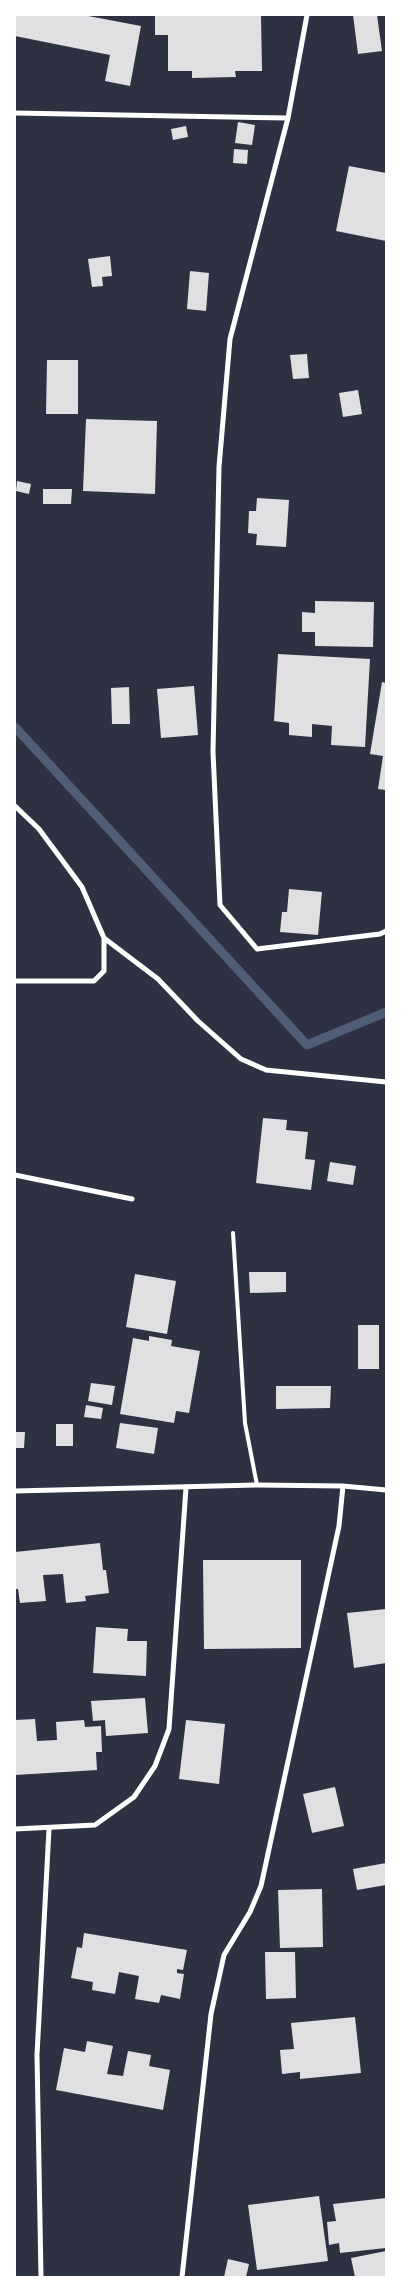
<svg xmlns="http://www.w3.org/2000/svg" width="401" height="2292" font-family="Rubik,sans-serif">
<rect width="100%" height="100%" fill="#2d3142"/>
<g fill="none" stroke-linecap="round" stroke-linejoin="round">
<!-- stream -->
<path stroke="#4f5d75" stroke-width="9" d="M15,727L307,1045L386,1012"/>
</g>
<!-- building -->
<path fill="#e0e0e3" d="M15,15H83L141,26L130,86L105,81L110,55L15,36Z
M155,15H261L262,71H235L236,77L192,78V71H168V35H155Z
M353,15H377L382,51L358,54Z
M238,122L255,125L252,145L235,143Z
M186,126L188,137L173,140L171,129Z
M234,149L248,150L247,164L233,163Z
M349,166L386,173V241L336,231Z
M110,256L112,276L102,277L103,286L92,287L88,259Z
M190,271L209,273L206,311L187,309Z
M307,354L309,378L293,379L290,355Z
M47,360H78V414H46Z
M358,390L362,414L343,417L339,393Z
M86,419L157,421L155,494L83,491Z
M17,481L31,484L29,494L16,491Z
M43,489H72L71,504H43Z
M257,498L289,500L286,547L256,545L257,534L248,533L249,511H256Z
M315,601L374,602L373,647L315,646V632H302V612L315,613Z
M278,654L370,659L365,747L331,745L332,726L312,724V737L289,735V723L274,721Z
M382,682L386,683V790L378,789L383,756L370,754Z
M194,686L198,735L161,738L157,689Z
M129,687L130,724H112L111,688Z
M289,889L322,892L318,935L280,932L282,912H287Z
M263,1118L287,1120L286,1130L308,1132L305,1159L315,1160L311,1190L256,1183Z
M330,1162L356,1166L353,1185L327,1181Z
M249,1272H286V1292L250,1293Z
M135,1274L176,1281L167,1334L126,1327Z
M358,1325H379V1369H358Z
M149,1336L172,1340L171,1346L200,1351L189,1413L176,1411L174,1423L120,1414L133,1338L149,1341Z
M91,1383L115,1386L112,1405L88,1401Z
M276,1386H331L330,1408L276,1409Z
M86,1405L103,1408L101,1419L84,1417Z
M120,1423L158,1428L154,1454L116,1448Z
M56,1424H73V1446H56Z
M15,1432H25L24,1448H15Z
M100,1543L103,1570H106L109,1593L85,1596L86,1601L66,1603L63,1574L43,1575L46,1601L20,1603L18,1589H15V1552Z
M203,1560H301V1648L204,1649Z
M386,1609V1663L354,1668L347,1613Z
M96,1627L128,1629L127,1641H147L146,1676L93,1673Z
M145,1698L148,1733L106,1736L105,1720L93,1721L91,1701Z
M35,1719L37,1741L57,1740L56,1722L84,1720L85,1727L101,1726L102,1752H96L97,1770L15,1775V1720Z
M186,1720L225,1724L219,1784L179,1779Z
M335,1787L344,1826L312,1833L303,1794Z
M386,1863V1885L357,1890L353,1869Z
M322,1889L323,1947L280,1948L278,1890Z
M84,1933L187,1950L183,1970L177,1969V1973L184,1974L180,1999L161,1995L159,2003L135,1999L139,1976L119,1972L115,1994L92,1990L93,1982L71,1978L77,1947L82,1948Z
M265,1952H295L296,1998L266,1999Z
M355,2017L361,2073L300,2079V2072L282,2074L280,2050L294,2049L291,2023Z
M87,2041L113,2046L107,2074L123,2076L128,2051L151,2055L149,2066L170,2070L163,2110L56,2090L64,2048L85,2052Z
M319,2196L328,2261L257,2270L248,2205Z
M386,2198V2248L340,2253L339,2243L329,2245L327,2222L336,2221L333,2204Z
M386,2251V2277H355L351,2258Z
M228,2259L249,2264L246,2277H224Z"/>
<g fill="none" stroke-linecap="round" stroke-linejoin="round">
<!-- service -->
<path stroke="#fff" stroke-width="4" d="M233,1233L245,1423L257,1485"/>
<!-- minor -->
<path stroke="#fff" stroke-width="5" d="M307,15L288,118L230,339L219,467L213,752L220,905L257,949L380,934L386,931
M15,113L288,118
M15,806L39,829L82,887L104,938V971L94,981H15
M104,938L158,979L198,1021L241,1059L266,1070L386,1082
M15,1175L132,1199
M15,1491L257,1485L343,1486L386,1490
M15,1829L95,1825L134,1797L155,1766L169,1729L186,1488
M41,2277L37,2055L49,1829
M182,2277L211,2014L224,1955L250,1912L261,1886L339,1526L343,1486"/>
</g>
<!-- border -->
<rect width="401" height="2292" fill="none" stroke="#ffffff" stroke-width="32"/>
</svg>
